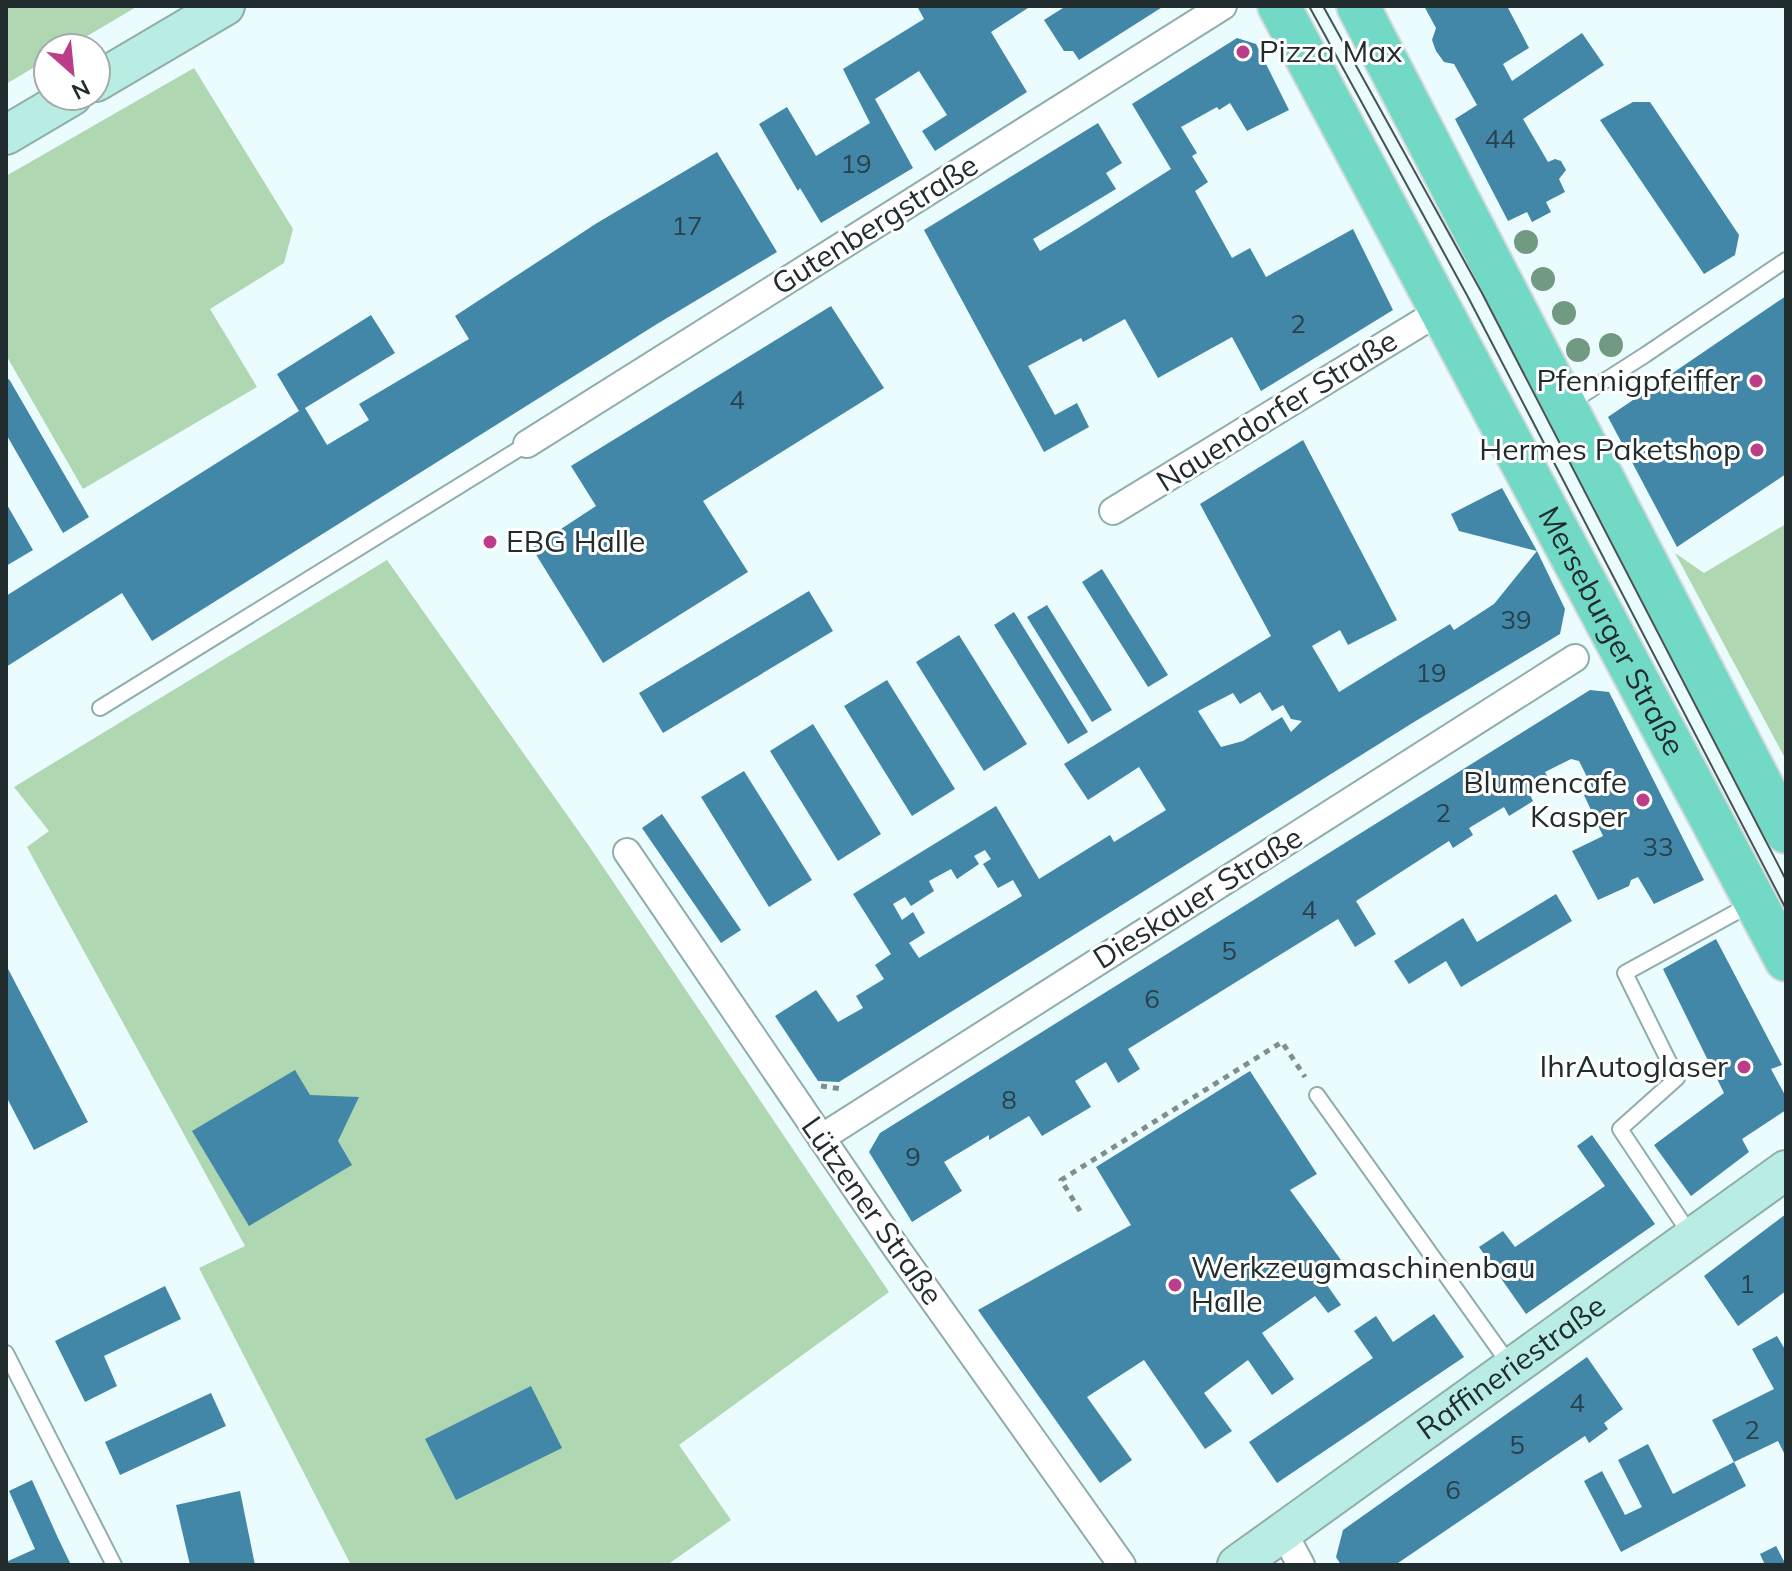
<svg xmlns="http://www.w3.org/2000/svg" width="1792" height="1571" font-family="Mulish,sans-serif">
<rect width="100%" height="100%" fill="#eafcfe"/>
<!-- green -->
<path fill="#afd7b1" d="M6,6H138L67,48H48V59L6,84Z
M194,68L293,229L284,263L210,309L257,387L83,489L6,355V176Z
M1786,524V760L1675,553L1704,573Z
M387,560L589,846L889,1292L679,1445L731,1520L667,1565H351L199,1268L245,1246L27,847L49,831L14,787Z"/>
<!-- building -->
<path fill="#4286a8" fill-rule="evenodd" d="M917,6H1031L991,32L1027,92L935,151L922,131L947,115L919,71L875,99L913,168L821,223L800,188L798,191L759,124L787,107L816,156L870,123L843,69L924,19Z
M1066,6H1164L1079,60L1073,51H1064L1044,20Z
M1424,6H1507L1529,48L1503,64L1512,81L1582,33L1604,65L1523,119L1548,162L1555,159L1561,161L1566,170L1559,179L1565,192L1546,202L1551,212L1532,222L1527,212L1508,221L1455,119L1477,105L1454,64L1444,62L1436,51L1432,40L1436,28Z
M1237,38L1256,44L1289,110L1247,131L1230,103L1219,110L1217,107L1181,127L1197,153L1192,156L1208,182L1195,191L1232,258L1250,248L1266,277L1353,229L1393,310L1261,391L1232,337L1158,378L1125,319L1083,342L1081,338L1028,366L1055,415L1077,403L1089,427L1044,452L924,230L1098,123L1122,163L1106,173L1116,189L1033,239L1040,251L1078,228L1171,169L1132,104Z
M1633,102H1650L1739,235L1735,255L1704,274L1600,120Z
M717,152L777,252L657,324L152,641L122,593L6,667V596L299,411L277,374L371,315L395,353L305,408L327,445L369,420L359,404L469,339L455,316L597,223Z
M1786,296V474L1677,547L1608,417Z
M831,306L884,388L703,501L748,572L603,663L532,548L596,506L571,466Z
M9,379L89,517L63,533L6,434V381Z
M1303,440L1397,620L1348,645L1340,630L1312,646L1339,692L1450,624L1454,630L1494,604L1537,551L1565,609L1560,634L1414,722L839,1082L818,1081L775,1016L816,990L838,1022L863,1008L856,996L884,979L875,965L891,954L853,894L996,806L1039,879L1110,835L1114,842L1166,810L1139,767L1088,800L1064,764L1271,636L1200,504ZM1260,692L1272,711L1283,705L1291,719L1302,721L1291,732L1282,717L1243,741L1221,747L1198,711L1233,693L1240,704ZM985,850L991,859L983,864L998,888L1013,880L1022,896L919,958L909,943L925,933L913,912L902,920L893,904L905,897L911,906L934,891L929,881L951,869L957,879L979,864L974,856Z
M1502,488L1537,551L1459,531L1451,514Z
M6,503L33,550L6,566Z
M1102,569L1168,675L1148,687L1082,582Z
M809,591L833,631L663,733L639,693Z
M1047,605L1112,710L1092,722L1027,617Z
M1014,612L1088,732L1068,744L994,625Z
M959,635L1027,744L984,771L916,662Z
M887,680L955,789L912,816L844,706Z
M1590,690L1609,692L1704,880L1654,904L1638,877L1631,880L1629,886L1598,900L1572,851L1603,836L1584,795L1594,791L1579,761L1571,759L1545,772L1549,779L1528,791L1533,801L1509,816L1504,807L1469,828L1473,835L1453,848L1449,841L1356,901L1376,934L1355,947L1338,919L1128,1049L1140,1069L1118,1083L1106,1062L1075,1081L1091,1107L1042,1136L1029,1116L989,1140V1135L944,1162L962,1191L912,1222L869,1152L880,1133Z
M813,724L881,834L838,861L770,751Z
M744,771L812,880L769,907L701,797Z
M662,814L741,930L721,943L642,828Z
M1556,894L1572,921L1461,987L1446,961L1409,984L1394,961L1463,918L1477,942Z
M1716,939L1782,1065L1771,1069L1786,1097V1110L1742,1139L1749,1152L1691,1196L1654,1145L1724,1093L1663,969Z
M6,965L88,1122L34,1150L6,1096Z
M295,1070L310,1095L359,1097L338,1141L352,1165L249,1226L192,1131Z
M1250,1071L1317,1174L1290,1190L1341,1260L1320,1275L1341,1305L1328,1313L1315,1296L1262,1333L1294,1379L1272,1395L1248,1360L1204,1393L1232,1431L1205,1449L1144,1360L1087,1397L1132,1460L1100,1483L978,1310L1131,1225L1096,1167Z
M1592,1135L1655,1224L1526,1314L1479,1247L1503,1231L1515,1247L1605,1186L1577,1146Z
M1786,1214V1291L1738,1326L1704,1276Z
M165,1286L181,1319L104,1356L117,1386L85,1402L55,1341Z
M1434,1314L1464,1357L1277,1483L1249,1442L1373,1358L1354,1331L1376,1316L1393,1342Z
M1777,1336L1786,1351V1457L1778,1441L1734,1462L1746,1486L1621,1552L1584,1481L1602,1471L1625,1515L1642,1507L1618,1460L1648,1444L1673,1494L1734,1462L1712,1420L1774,1389L1752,1349Z
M1587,1357L1623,1409L1604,1423L1608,1429L1589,1443L1585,1436L1567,1448L1398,1563L1399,1565H1341L1336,1557L1343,1530Z
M531,1386L562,1448L456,1500L425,1439Z
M211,1393L226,1426L120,1475L105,1442Z
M32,1480L58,1538L71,1565H6V1562L35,1549L9,1491Z
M240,1491L255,1565H190L176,1505Z
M1776,1546L1786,1565H1765L1760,1554Z"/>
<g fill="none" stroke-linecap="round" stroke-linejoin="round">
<defs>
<path id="lane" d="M1570,403L1645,355L1786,260
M100,708L527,444
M1317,1095L1510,1365
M1692,1237L1620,1129L1677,1078L1625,973L1751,904
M6,1353L114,1565"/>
<path id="street" d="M527,444L1223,6
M1113,511L1440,311
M627,852L895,1246L1122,1565
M821,1138L1575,658
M1283,1532L1301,1565"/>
<g id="secondary">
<path d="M96,82L225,6"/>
<path d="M6,135L72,96"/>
<path id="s1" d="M1237,1565L1786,1170"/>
</g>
<g id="primary">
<path id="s2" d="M1279,6L1786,960"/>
<path d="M1358,6L1786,832"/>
</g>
</defs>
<!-- lane casing -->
<use href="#lane" stroke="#8facaf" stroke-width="18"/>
<!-- street casing -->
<use href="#street" stroke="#8facaf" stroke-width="30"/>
<!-- secondary casing -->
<use href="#secondary" stroke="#8facaf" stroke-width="42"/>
<!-- primary casing -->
<use href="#primary" stroke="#d7d9d9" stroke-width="46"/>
<!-- path -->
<path stroke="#7f8e90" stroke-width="5" stroke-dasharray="6 6" stroke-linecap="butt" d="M821,1086L842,1089
M1080,1211L1061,1180L1282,1042L1305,1077"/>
<!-- lane -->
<use href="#lane" stroke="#fff" stroke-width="14"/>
<!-- street -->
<use href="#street" stroke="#fff" stroke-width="26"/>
<!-- secondary -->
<use href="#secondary" stroke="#b9ece3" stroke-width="38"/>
<!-- primary -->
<use href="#primary" stroke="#73d9c7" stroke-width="42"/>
<!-- tram -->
<path stroke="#465354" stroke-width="2" d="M1309,6L1468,297L1786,909
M1323,6L1482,293L1786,880"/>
</g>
<!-- trees -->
<g fill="#729981">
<circle cx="1526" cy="242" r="12"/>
<circle cx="1543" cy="279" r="12"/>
<circle cx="1564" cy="313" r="12"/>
<circle cx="1611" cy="345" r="12"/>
<circle cx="1578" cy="350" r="12"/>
</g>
<!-- markers -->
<g fill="#bc3d89" stroke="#fff" stroke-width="3">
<circle cx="1243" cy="52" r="8"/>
<circle cx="1756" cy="381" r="8"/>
<circle cx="1757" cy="450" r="8"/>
<circle cx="490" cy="542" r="8"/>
<circle cx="1643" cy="800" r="8"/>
<circle cx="1744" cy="1067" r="8"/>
<circle cx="1175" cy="1285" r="8"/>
</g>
<g text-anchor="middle" stroke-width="6" stroke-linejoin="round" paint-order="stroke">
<!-- number labels -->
<g font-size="26" fill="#28424c">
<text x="1500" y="148">44</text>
<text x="856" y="173">19</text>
<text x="687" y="235">17</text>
<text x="1298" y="333">2</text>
<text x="737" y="409">4</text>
<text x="1516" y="629">39</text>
<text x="1431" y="682">19</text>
<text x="1443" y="822">2</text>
<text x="1658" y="856">33</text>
<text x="1309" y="919">4</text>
<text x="1229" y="960">5</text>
<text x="1152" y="1008">6</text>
<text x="1009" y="1109">8</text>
<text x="913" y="1166">9</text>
<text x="1747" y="1293">1</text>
<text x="1577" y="1412">4</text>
<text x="1752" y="1439">2</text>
<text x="1517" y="1454">5</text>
<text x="1453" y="1499">6</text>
</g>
<!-- poi labels -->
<g font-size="30" fill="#202c2d" stroke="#fff" text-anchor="end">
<text x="1259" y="62" text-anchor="start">Pizza Max</text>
<text x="1740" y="391">Pfennigpfeiffer</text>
<text x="1741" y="460">Hermes Paketshop</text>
<text x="506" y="552" text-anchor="start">EBG Halle</text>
<text x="1627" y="793">Blumencafe<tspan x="1627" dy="34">Kasper</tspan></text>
<text x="1728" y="1077">IhrAutoglaser</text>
<text x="1191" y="1278" text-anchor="start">Werkzeugmaschinenbau<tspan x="1191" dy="34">Halle</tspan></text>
</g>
<!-- street labels -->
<g font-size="30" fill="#202c2d" stroke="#fff">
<text transform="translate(875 225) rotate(-32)" y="10">Gutenbergstraße</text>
<text transform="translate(1277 411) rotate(-32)" y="10">Nauendorfer Straße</text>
<text dy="10" stroke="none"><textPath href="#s2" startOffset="708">Merseburger Straße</textPath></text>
<text transform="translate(1198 898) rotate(-32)" y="10">Dieskauer Straße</text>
<text transform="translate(872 1211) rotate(55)" y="10">Lützener Straße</text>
<text dy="10" stroke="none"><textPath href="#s1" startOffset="338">Raffineriestraße</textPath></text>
</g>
</g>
<!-- border -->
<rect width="1792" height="1571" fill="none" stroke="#202c2d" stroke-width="16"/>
<!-- north arrow -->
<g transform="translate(72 72) rotate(153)"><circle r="38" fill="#ffffff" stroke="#a6abab" stroke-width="2"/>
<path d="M0-6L14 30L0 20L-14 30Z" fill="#bc3d89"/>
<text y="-12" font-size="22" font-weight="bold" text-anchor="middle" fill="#202c2d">N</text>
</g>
</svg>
